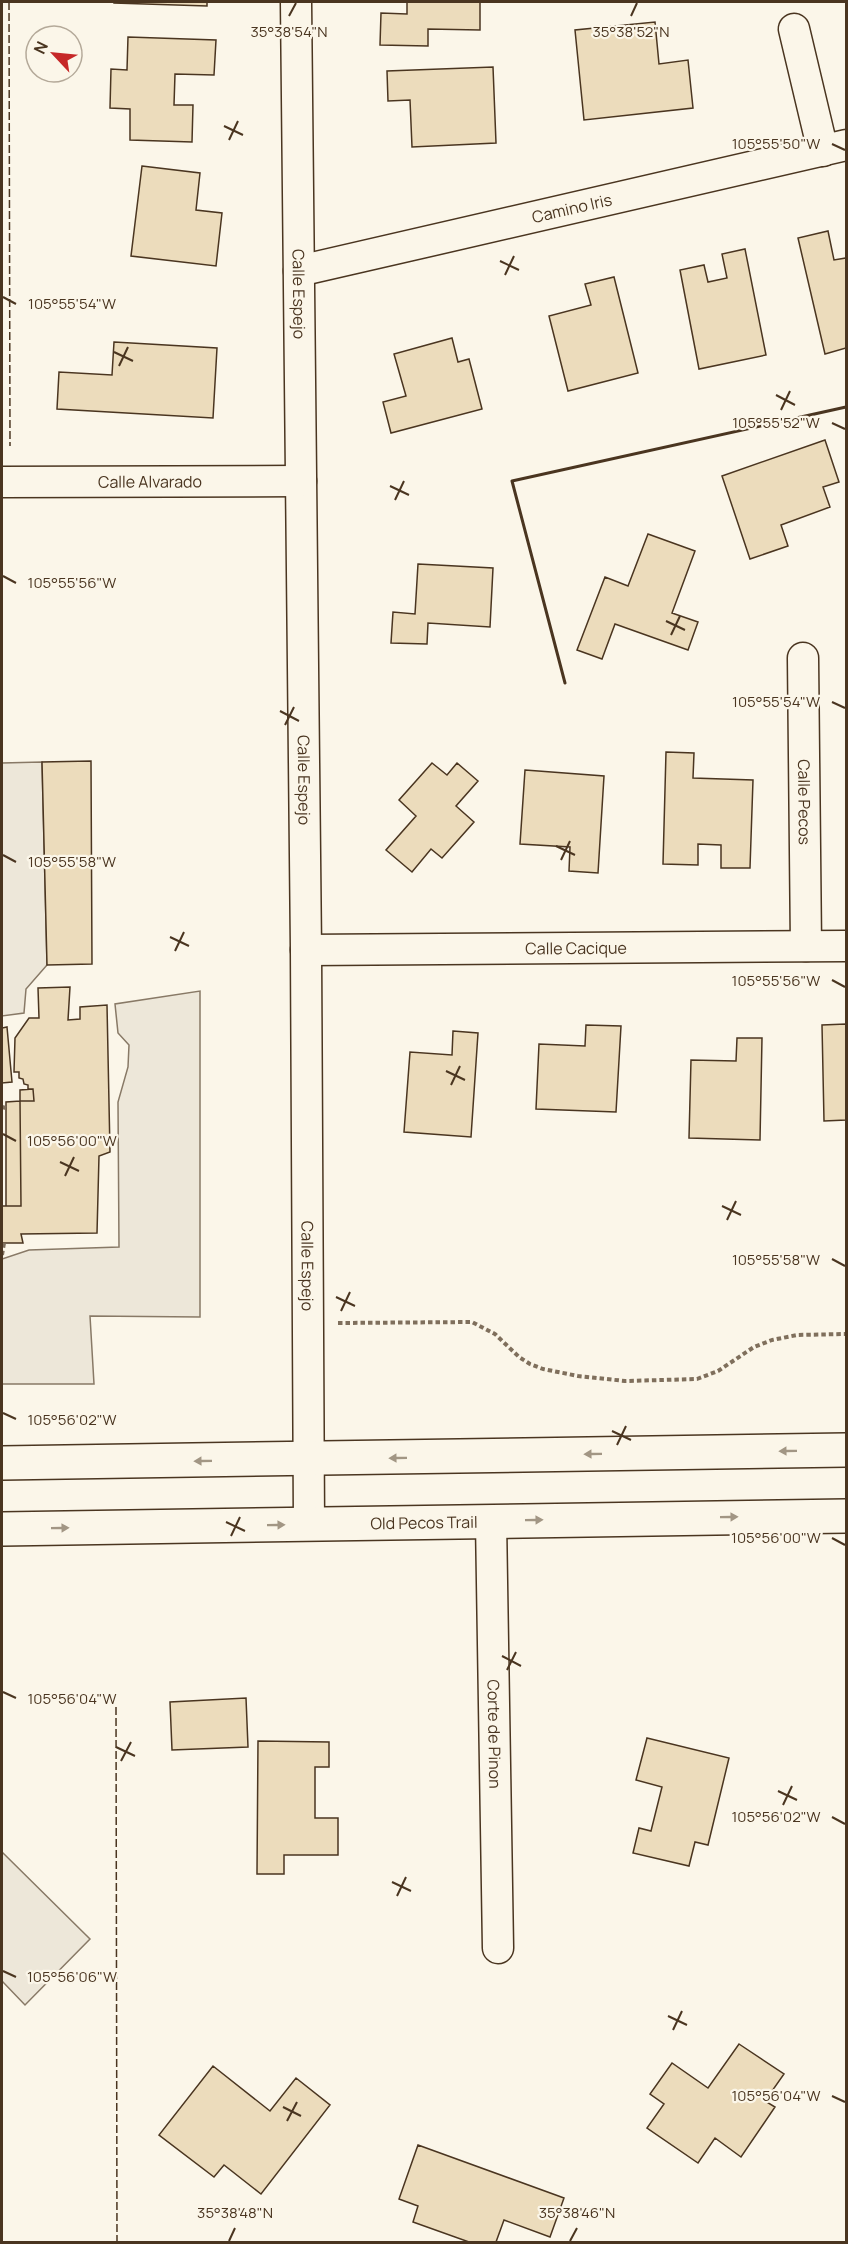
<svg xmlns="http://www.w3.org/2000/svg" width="848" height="2244" font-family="Manrope,sans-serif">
<rect width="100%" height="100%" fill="#fbf6e9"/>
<!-- parking -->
<path fill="#ede7d9" stroke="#887966" stroke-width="1.5" d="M42,762L47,965L26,989L24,1013L2,1016V763Z
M200,991V1317L90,1316L94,1384H2V1259L29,1250L119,1247L118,1102L128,1067L129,1045L118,1033L115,1004Z
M2,1852L90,1939L25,2005L2,1981Z"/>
<!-- building -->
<path fill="#ecdcbc" stroke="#4a3520" stroke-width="1.5" d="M114,2H207V6L114,3Z
M407,2H480V30L428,29V46L380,45L381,13L407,14Z
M655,22L659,64L688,60L693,108L584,120L575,30Z
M128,37L216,40L214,75L175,74L174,105H193L192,142L130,140V109L110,108L111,69L127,70Z
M493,67L496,143L412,147L410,100L388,101L387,71Z
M142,166L200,173L196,210L222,213L216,266L131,256Z
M828,231L834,260L846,258V348L825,354L798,238Z
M745,249L766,355L699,369L680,270L704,265L708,282L727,278L722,254Z
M614,277L638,373L568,391L549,316L591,305L585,284Z
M452,338L458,362L469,359L482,409L391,433L383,402L406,396L394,354Z
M114,342L217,348L213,418L57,409L59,372L112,375Z
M825,440L839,482L823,487L830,507L781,525L788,546L750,559L722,476Z
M648,534L695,551L672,613L698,622L688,650L615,624L602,659L577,650L605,577L628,586Z
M418,564L493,568L490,627L428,623L427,644L391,643L393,612L415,614Z
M666,752L694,753L693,778L753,780L750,868H721V845L698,844V865L663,864Z
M91,761L92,964L47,965L42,762Z
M432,763L447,775L457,763L478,781L456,806L474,822L442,858L431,849L412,872L386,850L416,816L399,800Z
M525,770L604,776L598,873L569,871L570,847L520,844Z
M70,987L68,1020L80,1019V1007L107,1005L110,1152L99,1156L97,1233L21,1234L23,1243H2V1206H21L20,1101H34L33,1089H28V1085L24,1084L23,1079L19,1078V1072H14L15,1038L29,1018H39L38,988Z
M846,1024V1120L824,1121L822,1025Z
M586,1025L621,1026L616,1112L536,1109L539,1044L585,1046Z
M7,1027L12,1082L2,1083V1028Z
M453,1031L478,1033L471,1137L404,1132L410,1052L452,1055Z
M737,1038H762L760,1140L689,1138L691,1060L736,1061Z
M33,1089L34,1101H20V1090Z
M20,1101L21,1206H6V1102Z
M246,1698L248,1747L172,1750L170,1702Z
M647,1738L729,1758L708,1845L695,1842L689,1866L633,1853L639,1828L651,1831L662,1787L636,1780Z
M258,1741L329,1742V1767H315V1818H338V1855H284V1874H257Z
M739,2044L784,2074L765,2101L775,2107L741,2157L715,2138L698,2163L647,2128L664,2104L650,2094L672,2063L708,2088Z
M213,2066L270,2111L296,2078L330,2105L261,2194L224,2165L214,2177L159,2135Z
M418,2145L564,2198L550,2237L504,2220L496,2242H469L413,2222L418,2206L399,2199Z"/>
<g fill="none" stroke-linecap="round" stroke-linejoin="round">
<defs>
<g id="minor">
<path id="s1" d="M296,2L306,950L309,1524"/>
<path d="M794,29L823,151"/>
<path id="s2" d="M299,271L846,145"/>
<path id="s3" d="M2,482L301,481"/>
<path id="s4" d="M803,658L806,946"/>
<path id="s5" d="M306,950L846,946"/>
<path id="s6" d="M491,1521L498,1948"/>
</g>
<g id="primary">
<path d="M2,1463L846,1450"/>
<path id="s7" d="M2,1529L846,1516"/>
</g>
</defs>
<!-- minor casing -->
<use href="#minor" stroke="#4a3520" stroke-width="33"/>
<!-- primary casing -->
<use href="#primary" stroke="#4a3520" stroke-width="36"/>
<!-- path -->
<path stroke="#7f6f5c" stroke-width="4" stroke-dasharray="4.5 3" stroke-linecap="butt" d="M2,1107L6,1108
M2,1255L4,1243
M338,1323L472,1322L495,1334L519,1357L530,1364L543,1369L578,1376L625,1381L697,1379L718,1371L754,1347L772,1340L797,1335L846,1334"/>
<!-- minor -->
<use href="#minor" stroke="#fbf6e9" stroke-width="30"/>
<!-- primary -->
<use href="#primary" stroke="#fbf6e9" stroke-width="33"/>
<!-- fence -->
<path stroke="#4a3520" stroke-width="1.5" stroke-dasharray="8 3" stroke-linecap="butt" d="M9,2L10,446
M116,1707L117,2242"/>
<!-- wall -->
<path stroke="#4a3520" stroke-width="3" d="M565,683L512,481L846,407"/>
</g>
<!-- one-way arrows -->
<defs><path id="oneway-solid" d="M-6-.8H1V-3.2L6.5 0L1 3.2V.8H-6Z" transform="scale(1.5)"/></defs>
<g fill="#a29684">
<use href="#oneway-solid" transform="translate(788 1451) rotate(179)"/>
<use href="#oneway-solid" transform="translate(593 1454) rotate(179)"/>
<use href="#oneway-solid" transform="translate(398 1458) rotate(179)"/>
<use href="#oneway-solid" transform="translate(203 1461) rotate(179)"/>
<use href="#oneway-solid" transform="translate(729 1517) rotate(-1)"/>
<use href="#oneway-solid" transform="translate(534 1520) rotate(-1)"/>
<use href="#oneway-solid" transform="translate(276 1525) rotate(-1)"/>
<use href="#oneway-solid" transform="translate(60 1528) rotate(-1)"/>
</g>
<!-- ticks -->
<path fill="none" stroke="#4a3520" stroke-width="2" d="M289,16L296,3M631,16L637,3M224,126L243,135M229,140L238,121M832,144L845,150M500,261L519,270M505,275L514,256M3,297L16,304M114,352L133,361M119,366L128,347M776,395L795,405M781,410L790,391M832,423L845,429M390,486L409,495M395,500L404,481M3,576L16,583M666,621L685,630M671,635L680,616M832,702L845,708M280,711L299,721M285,725L294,707M556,846L575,855M3,855L16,862M561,860L570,841M170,937L189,946M175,951L184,932M832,980L845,987M446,1071L465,1080M451,1085L460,1066M3,1134L16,1141M60,1162L79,1171M65,1176L74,1157M722,1206L741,1215M727,1220L736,1201M832,1259L845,1266M336,1297L355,1306M341,1311L350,1292M3,1413L16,1419M612,1431L631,1440M617,1445L626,1426M226,1522L245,1531M231,1536L240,1517M832,1538L845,1545M502,1656L521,1666M507,1670L516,1652M3,1692L16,1698M116,1747L135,1756M121,1761L131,1742M778,1791L797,1800M783,1805L792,1786M832,1817L845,1824M392,1882L411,1891M397,1896L406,1877M3,1971L16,1977M668,2016L687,2025M673,2030L682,2011M832,2096L845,2102M283,2107L301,2116M287,2121L297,2102M229,2241L235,2228M570,2241L577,2228"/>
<g text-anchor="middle" stroke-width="4.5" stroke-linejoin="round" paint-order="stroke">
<!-- street labels -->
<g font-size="16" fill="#4a3520" stroke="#fbf6e9">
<text dy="6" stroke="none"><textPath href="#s2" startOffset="280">Camino Iris</textPath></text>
<text dy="6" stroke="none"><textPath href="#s1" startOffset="292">Calle Espejo</textPath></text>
<text dy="6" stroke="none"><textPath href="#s3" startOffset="148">Calle Alvarado</textPath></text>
<text dy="6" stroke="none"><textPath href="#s1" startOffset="778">Calle Espejo</textPath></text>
<text dy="6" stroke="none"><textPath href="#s4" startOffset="144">Calle Pecos</textPath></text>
<text dy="6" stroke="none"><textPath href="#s5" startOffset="270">Calle Cacique</textPath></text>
<text dy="6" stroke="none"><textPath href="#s1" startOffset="1264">Calle Espejo</textPath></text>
<text dy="6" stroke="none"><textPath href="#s7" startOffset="422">Old Pecos Trail</textPath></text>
<text dy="6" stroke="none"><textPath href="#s6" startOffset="213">Corte de Pinon</textPath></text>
</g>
</g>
<g font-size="15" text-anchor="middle" fill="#4a3520" stroke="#fbf6e9" stroke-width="4.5" stroke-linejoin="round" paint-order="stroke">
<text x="289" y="37">35°38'54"N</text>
<text x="631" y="37">35°38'52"N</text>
<text x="776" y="149">105°55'50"W</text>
<text x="72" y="309">105°55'54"W</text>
<text x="776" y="428">105°55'52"W</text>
<text x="72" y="588">105°55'56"W</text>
<text x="776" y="707">105°55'54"W</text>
<text x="72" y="867">105°55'58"W</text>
<text x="776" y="986">105°55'56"W</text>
<text x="72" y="1146">105°56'00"W</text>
<text x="776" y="1265">105°55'58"W</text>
<text x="72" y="1425">105°56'02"W</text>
<text x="776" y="1543">105°56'00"W</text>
<text x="72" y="1704">105°56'04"W</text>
<text x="776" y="1822">105°56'02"W</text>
<text x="72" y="1982">105°56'06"W</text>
<text x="776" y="2101">105°56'04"W</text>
<text x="235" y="2218">35°38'48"N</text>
<text x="577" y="2218">35°38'46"N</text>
</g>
<!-- border -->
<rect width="848" height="2244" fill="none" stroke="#4a3520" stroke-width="6"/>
<!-- north arrow -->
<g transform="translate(54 54) rotate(296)"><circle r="28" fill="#fbf6e9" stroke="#b4a999" stroke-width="1.5"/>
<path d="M0-4.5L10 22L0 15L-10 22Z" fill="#c62828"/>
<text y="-9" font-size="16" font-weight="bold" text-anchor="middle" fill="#4a3520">N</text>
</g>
</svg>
